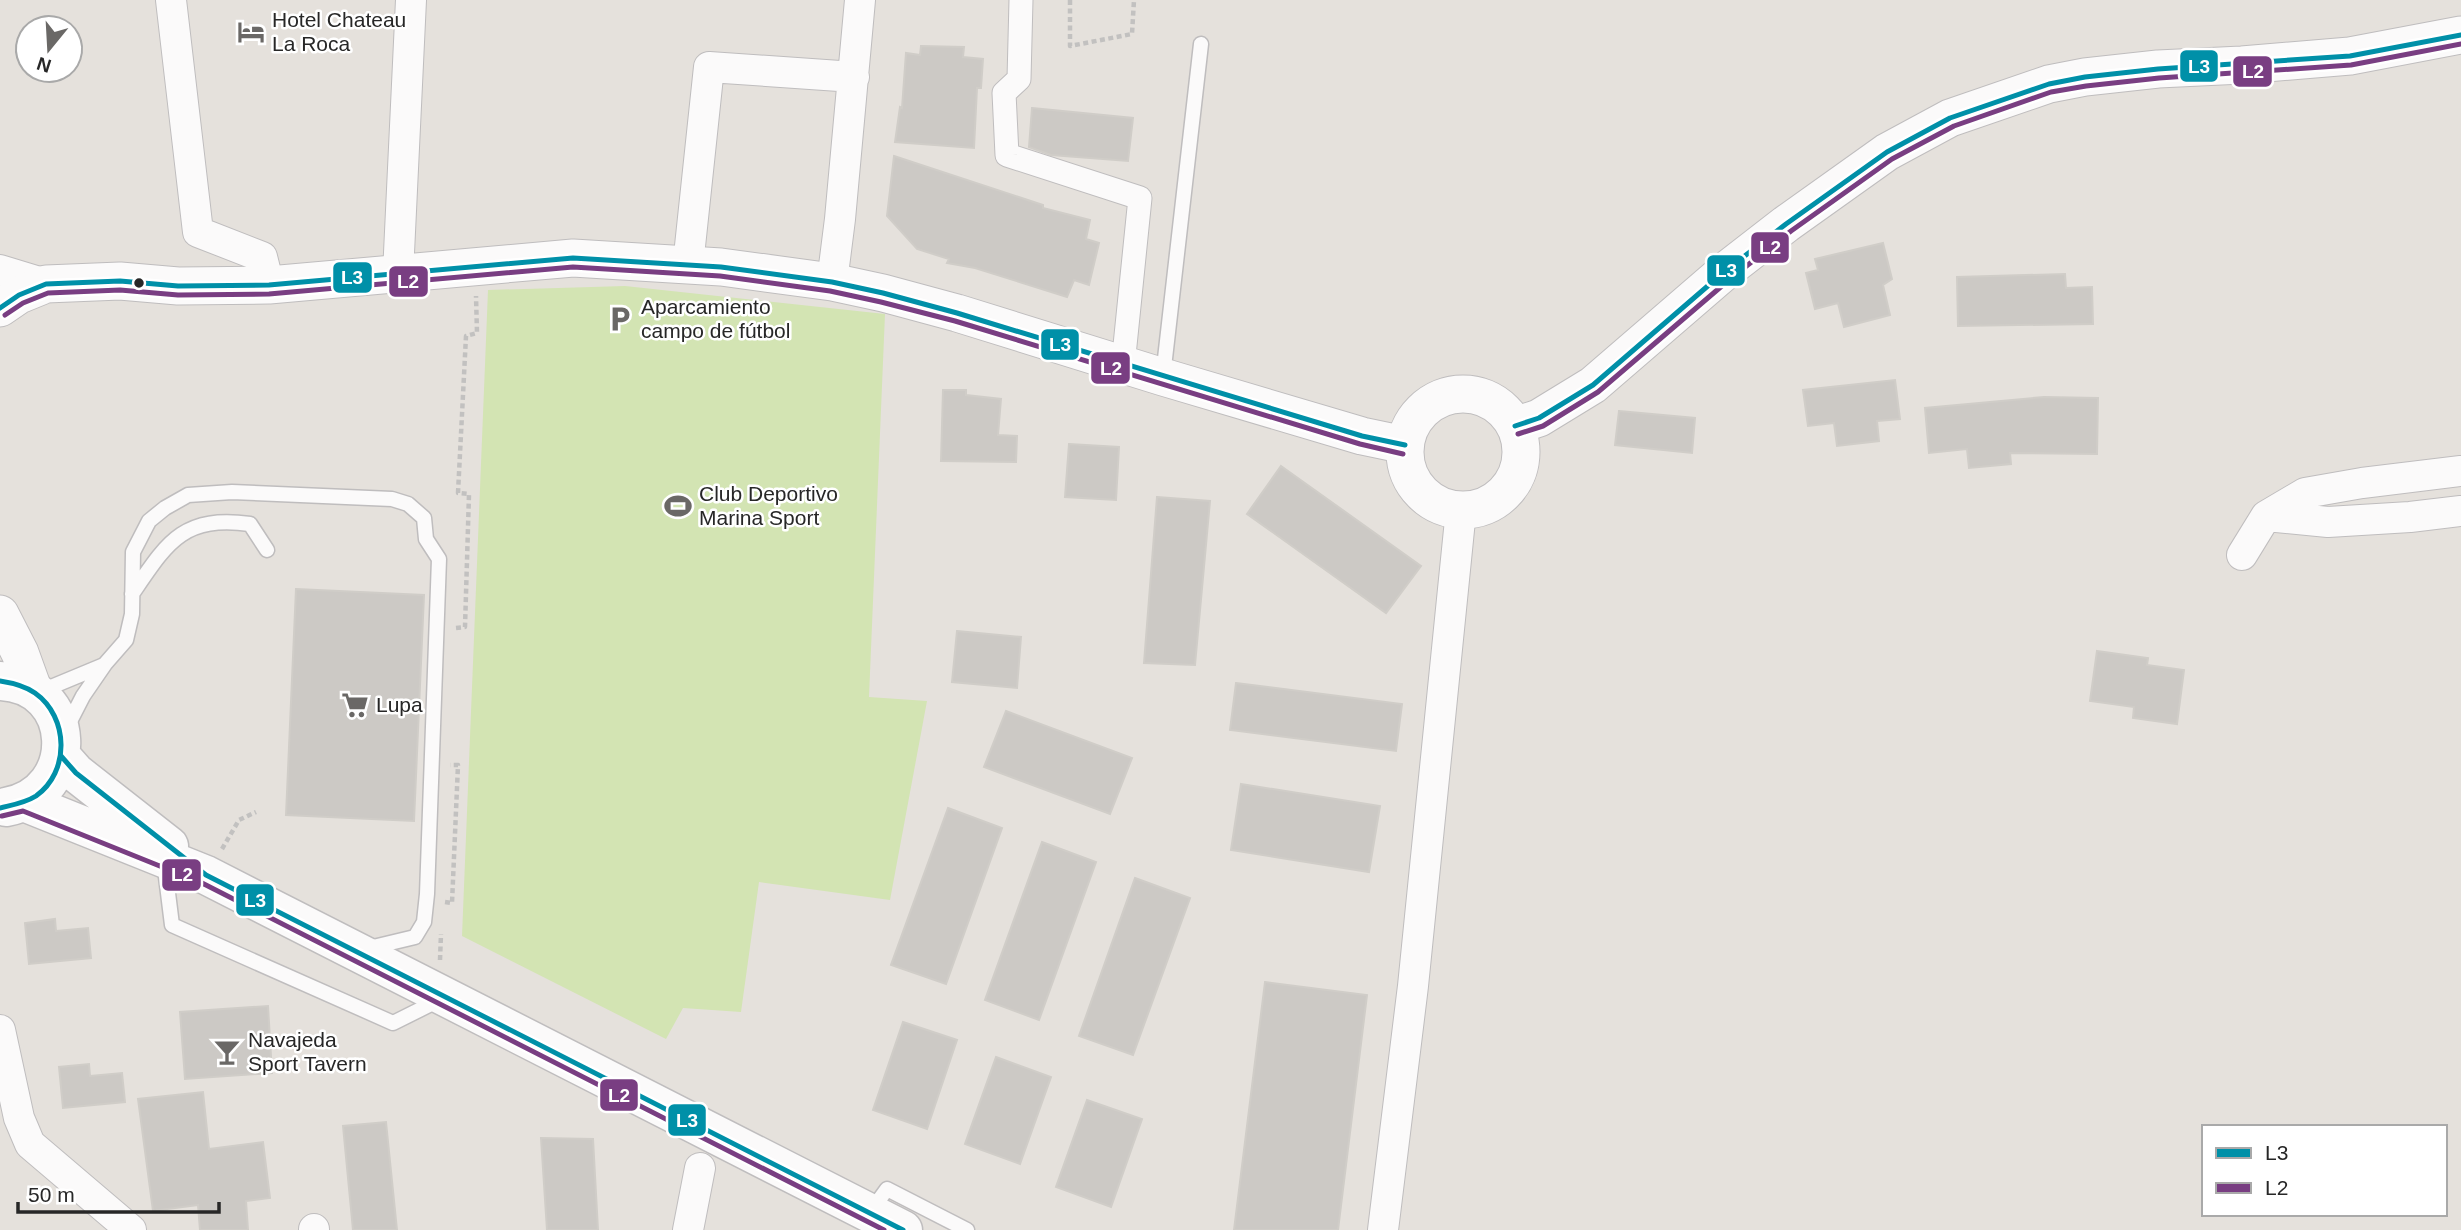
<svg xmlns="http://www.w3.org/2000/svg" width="2461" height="1230" font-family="Arial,sans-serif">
<rect width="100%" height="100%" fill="#e5e1dc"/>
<!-- pitch -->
<path fill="#d3e4b3" d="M625,286L885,314L869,697L927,701L890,900L759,882L741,1012L683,1008L666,1039L462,936L488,290Z"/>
<!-- building -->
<path fill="#ccc9c5" stroke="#d0cdc8" stroke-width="2" d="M921,46L964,47L963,57L983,59L981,88H977L974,148L895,142L900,107L902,108L906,53L920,55Z
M1032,108L1133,118L1128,161L1051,155L1029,147Z
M894,156L1043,205V208L1090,220L1086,239L1099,243L1089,285L1074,280L1067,297L975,268L947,263L949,259L917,249L887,216Z
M1883,243L1892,279L1883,285L1890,315L1844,327L1838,303L1815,309L1806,273L1818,270L1815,259Z
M2065,274L2066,288L2092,287L2093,324L1958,326L1957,277Z
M1895,380L1900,419L1877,421L1879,441L1837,446L1834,423L1808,426L1803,390Z
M943,390H966V395L1001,399L998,435L1017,436L1016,462L941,461Z
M2044,397L2098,398L2097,454L2010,453L2011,464L1969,468L1967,449L1929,453L1925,408Z
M1619,411L1695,418L1692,453L1615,445Z
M1069,444L1119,447L1116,500L1065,497Z
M1281,466L1421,566L1386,613L1247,514Z
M1157,497L1210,501L1195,665L1144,663Z
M296,589L424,595L414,821L286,815Z
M957,631L1021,637L1017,688L952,682Z
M2097,651L2148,658L2147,665L2184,670L2177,724L2133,718L2134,707L2090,701Z
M1236,683L1402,704L1396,751L1230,730Z
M1006,711L1132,758L1110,814L984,767Z
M1241,784L1380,806L1369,872L1231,850Z
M948,808L1002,828L946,984L891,965Z
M1042,842L1096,862L1039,1020L985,1000Z
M1135,878L1190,898L1133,1055L1079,1036Z
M55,919L56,931L88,928L91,958L29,964L25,923Z
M1265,982L1367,995L1338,1230H1234Z
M268,1006L272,1073L185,1079L180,1012Z
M903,1022L957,1040L927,1129L873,1110Z
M996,1057L1051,1077L1020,1164L965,1144Z
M89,1064L90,1076L122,1073L125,1102L63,1108L59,1067Z
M203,1092L209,1149L263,1142L270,1198L246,1201L248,1230H200L198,1205L153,1211L138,1099Z
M1087,1100L1142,1119L1111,1207L1056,1187Z
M386,1122L397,1230H353L343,1126Z
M541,1138L593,1139L598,1230H547Z"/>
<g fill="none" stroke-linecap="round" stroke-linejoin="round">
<defs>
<path id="service" d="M1163,376L1201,44
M132,594C167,543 182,515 250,524L267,550
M39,692L104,665
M66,729L83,696L105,664L126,640L132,614L133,552L149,521L165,508L188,495L232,492L392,499L408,504L424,518L426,539L439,559L427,894L424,922L415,937L369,948
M164,861L172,925L393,1023L439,1000
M871,1211L887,1189L967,1230"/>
<path id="pedestrian" d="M1021,0L1019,79L1004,93L1007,155L1140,198L1123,365"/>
<path id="minor" d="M171,0L198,232L262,257L269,285
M688,265L709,67L854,77
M0,270L46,284
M398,274L411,0
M832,282L840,219L860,0
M2266,516L2328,522L2410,517L2461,511
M2242,555L2266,516L2305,493L2362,483L2461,471
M0,1030L19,1118L30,1144L131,1230
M314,1229V1230
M688,1230L700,1168
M1383,1230L1413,986L1461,510"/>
<path id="tertiary" d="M0,308L19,295L46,284L120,281L178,286L269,285L573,258L721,267L832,282L883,293L957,313L1163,377L1362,436L1405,445
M1405 452a58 58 0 1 1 116 0a58 58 0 1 1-116 0Z
M1515,426L1539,418L1593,385L1724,272L1786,224L1887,152L1950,118L2049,84L2085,77L2158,69L2242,65L2350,56L2461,35
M0,614L20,653L33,689"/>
<path id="secondary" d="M0,681C78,684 83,793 6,807
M61,756L76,773L169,846
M24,802L206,875L903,1230"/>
</defs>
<!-- service casing -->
<use href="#service" stroke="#bfbdbe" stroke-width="17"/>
<!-- pedestrian casing -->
<use href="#pedestrian" stroke="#bfbdbe" stroke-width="25"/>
<!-- minor casing -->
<use href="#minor" stroke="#bfbdbe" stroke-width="32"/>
<!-- tertiary casing -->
<use href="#tertiary" stroke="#bfbdbe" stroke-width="39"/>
<!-- secondary casing -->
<use href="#secondary" stroke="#bfbdbe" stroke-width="41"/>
<!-- path -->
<path stroke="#c2c1c0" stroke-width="4.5" stroke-dasharray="5 3.5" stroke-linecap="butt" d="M1070,0V46L1132,34L1134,0
M456,628L465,627L469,494L458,493L466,336L477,333L476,296
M222,849L239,820L256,812
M445,902L452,903L458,765H450
M440,960L441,934"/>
<!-- service -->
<use href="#service" stroke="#fbfafa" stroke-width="14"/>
<!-- pedestrian -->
<use href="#pedestrian" stroke="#fbfafa" stroke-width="23"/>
<!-- minor -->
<use href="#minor" stroke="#fbfafa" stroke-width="30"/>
<!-- tertiary -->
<use href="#tertiary" stroke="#fbfafa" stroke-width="37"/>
<!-- secondary -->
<use href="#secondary" stroke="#fbfafa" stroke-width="38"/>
<defs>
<path id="bus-1" d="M0,308L19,295L46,284L120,281L178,286L269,285L573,258L721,267L832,282L883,293L957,313L1362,436L1405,445
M1515,426L1539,418L1593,385L1724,272L1786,224L1887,152L1950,118L2049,84L2085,77L2158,69L2350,56L2461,35
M0,681C13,683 25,686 35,693C69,717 70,772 36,796C25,803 12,805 0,808
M61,756L76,773L206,875L903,1230"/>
<path id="bus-2" d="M5,315L23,303L48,293L120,290L178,295L269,294L573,267L720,276L830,291L881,302L955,321L1360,444L1403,454
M1518,434L1543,426L1598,392L1730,279L1791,231L1892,159L1954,126L2051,92L2086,86L2159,78L2351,65L2461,44
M2,816L23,811L202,883L884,1230"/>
</defs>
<!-- bus-1 casing -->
<use href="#bus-1" stroke="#fff" stroke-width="10"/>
<!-- bus-2 casing -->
<use href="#bus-2" stroke="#fff" stroke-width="10"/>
<!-- bus-1 -->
<use href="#bus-1" stroke="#0090a8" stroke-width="5"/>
<!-- bus-2 -->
<use href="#bus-2" stroke="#793e82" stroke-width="5"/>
</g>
<!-- icons -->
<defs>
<symbol id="hotel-bare" viewBox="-9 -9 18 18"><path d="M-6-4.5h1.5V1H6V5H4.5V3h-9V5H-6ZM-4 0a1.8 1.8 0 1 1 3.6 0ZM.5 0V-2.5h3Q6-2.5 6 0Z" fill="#6a6866" stroke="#fff" stroke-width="2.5" paint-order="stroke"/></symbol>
<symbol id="parking-bare" viewBox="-9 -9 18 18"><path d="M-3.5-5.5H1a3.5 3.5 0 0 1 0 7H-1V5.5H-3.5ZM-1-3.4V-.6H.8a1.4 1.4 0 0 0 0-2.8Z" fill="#6a6866" stroke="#fff" stroke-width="2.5" paint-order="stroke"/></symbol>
<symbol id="stadium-bare" viewBox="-9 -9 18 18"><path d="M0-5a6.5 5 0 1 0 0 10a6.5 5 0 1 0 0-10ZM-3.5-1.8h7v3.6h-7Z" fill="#6a6866" stroke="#fff" stroke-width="2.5" paint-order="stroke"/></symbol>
<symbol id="supermarket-bare" viewBox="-9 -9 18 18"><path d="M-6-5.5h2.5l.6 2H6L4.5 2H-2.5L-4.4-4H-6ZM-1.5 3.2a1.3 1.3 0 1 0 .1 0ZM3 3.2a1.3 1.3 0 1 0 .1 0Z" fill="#6a6866" stroke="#fff" stroke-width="2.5" paint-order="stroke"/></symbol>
<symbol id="bar-bare" viewBox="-9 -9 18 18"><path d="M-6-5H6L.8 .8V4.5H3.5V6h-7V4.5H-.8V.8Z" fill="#6a6866" stroke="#fff" stroke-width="2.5" paint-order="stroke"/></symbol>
</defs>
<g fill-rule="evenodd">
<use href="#hotel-bare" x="232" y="13" width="38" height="38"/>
<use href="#parking-bare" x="601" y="300" width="38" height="38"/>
<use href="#stadium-bare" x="659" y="487" width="38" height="38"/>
<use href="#supermarket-bare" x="336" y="686" width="38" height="38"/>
<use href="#bar-bare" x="208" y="1033" width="38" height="38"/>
</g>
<!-- markers -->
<circle fill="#272727" stroke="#fff" stroke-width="2.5" cx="139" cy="283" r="6"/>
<g text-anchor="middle" stroke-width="5" stroke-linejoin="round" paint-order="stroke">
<!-- poi labels -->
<g font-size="21" fill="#272727" stroke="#fff" text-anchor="start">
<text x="272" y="27">Hotel Chateau<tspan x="272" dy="24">La Roca</tspan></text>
<text x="641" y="314">Aparcamiento<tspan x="641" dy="24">campo de fútbol</tspan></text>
<text x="699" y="501">Club Deportivo<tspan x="699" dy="24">Marina Sport</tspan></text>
<text x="376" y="712">Lupa</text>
<text x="248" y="1047">Navajeda<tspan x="248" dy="24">Sport Tavern</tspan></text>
</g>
</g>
<g stroke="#fff" stroke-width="2.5">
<rect x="2179" y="49" width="40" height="34" rx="7" fill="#0090a8"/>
<rect x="2232" y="55" width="41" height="33" rx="7" fill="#793e82"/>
<rect x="1750" y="231" width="40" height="33" rx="7" fill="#793e82"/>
<rect x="1706" y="254" width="40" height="33" rx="7" fill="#0090a8"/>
<rect x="332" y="261" width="41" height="33" rx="7" fill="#0090a8"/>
<rect x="388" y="265" width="41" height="33" rx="7" fill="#793e82"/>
<rect x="1040" y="328" width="40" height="33" rx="7" fill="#0090a8"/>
<rect x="1090" y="351" width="41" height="34" rx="7" fill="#793e82"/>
<rect x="161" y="858" width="41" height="34" rx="7" fill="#793e82"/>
<rect x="235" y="883" width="40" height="34" rx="7" fill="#0090a8"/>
<rect x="599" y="1078" width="40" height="34" rx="7" fill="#793e82"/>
<rect x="667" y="1103" width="40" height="34" rx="7" fill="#0090a8"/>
</g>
<g font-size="19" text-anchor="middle" font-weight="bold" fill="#fff">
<text x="2199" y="73">L3</text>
<text x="2253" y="78">L2</text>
<text x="1770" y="254">L2</text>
<text x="1726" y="277">L3</text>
<text x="352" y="284">L3</text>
<text x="408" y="288">L2</text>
<text x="1060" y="351">L3</text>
<text x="1111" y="375">L2</text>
<text x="182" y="881">L2</text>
<text x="255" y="907">L3</text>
<text x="619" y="1102">L2</text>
<text x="687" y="1127">L3</text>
</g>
<!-- legend -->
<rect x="2202" y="1125" width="245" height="91" fill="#ffffff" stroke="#a9a9a9" stroke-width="2"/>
<rect x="2216" y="1148" width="35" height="10" fill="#0090a8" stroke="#a9a9a9" stroke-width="2"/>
<text x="2265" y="1160" font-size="21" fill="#272727">L3</text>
<rect x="2216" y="1183" width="35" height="10" fill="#793e82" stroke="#a9a9a9" stroke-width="2"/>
<text x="2265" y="1195" font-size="21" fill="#272727">L2</text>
<!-- north arrow -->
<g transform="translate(49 49) rotate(198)"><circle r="33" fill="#ffffff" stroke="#a9a9a9" stroke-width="2"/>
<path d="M0-5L12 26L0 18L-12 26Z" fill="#6a6866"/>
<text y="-10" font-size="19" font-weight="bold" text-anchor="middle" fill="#272727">N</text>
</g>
<!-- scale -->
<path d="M18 1202v10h201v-10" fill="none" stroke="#272727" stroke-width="3.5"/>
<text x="28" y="1202" font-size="21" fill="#272727" stroke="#ffffff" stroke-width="5" paint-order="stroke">50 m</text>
</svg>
